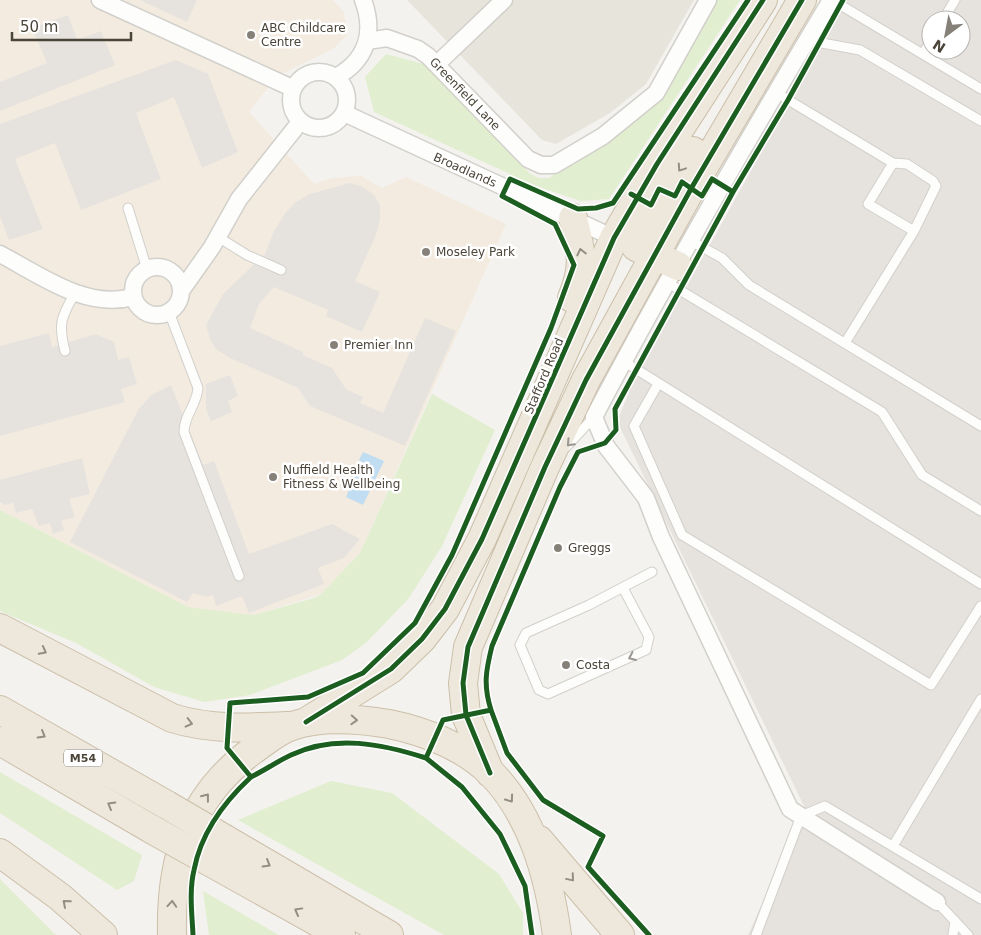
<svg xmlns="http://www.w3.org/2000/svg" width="981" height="935" font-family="'DejaVu Sans',sans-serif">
<rect width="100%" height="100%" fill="#f4f2ee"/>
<!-- residential -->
<path fill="#e7e4dc" d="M407,0H694L646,84L610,113L556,144L542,140Z"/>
<!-- commercial -->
<path fill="#f3ebdf" d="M0,0H333L344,12L347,35L333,49L277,76L249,112L314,184L332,178L361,176L382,188L406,177L506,224L360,553L321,594L254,615L188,607L0,510Z"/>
<!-- industrial -->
<path fill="#e6e2de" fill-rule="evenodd" d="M846,0H981V935H748L805,808L617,421L634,381ZM931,20H961V50H931Z"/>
<!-- green -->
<path fill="#e1eecf" d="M711,0H740L609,199L581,201L536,186L374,112L365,77L386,54L435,67L530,174L539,178H549L653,105Z
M432,394L495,430L442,546L409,598L366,643L342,660L250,695L204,702L154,687L78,644L0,611V510L188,607L254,615L314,598L321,594L360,553Z
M0,772L142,855L134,881L117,890L0,813Z
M331,781L392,793L499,874L523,913V935H444L238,820Z
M0,879L56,935H0Z
M203,891L279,935H209Z"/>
<!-- parking -->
<path fill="#e6e3df" d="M140,0H197L187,22Z
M68,15L77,40L101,31L115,65L0,111V82L47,63L32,28Z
M822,43L860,50L981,121V181L805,74Z
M176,60L208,74L238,152L202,168L174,97L136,113L161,179L81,210L55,143L15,159L43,229L9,240L0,216V124Z
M830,100L950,173L845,343L749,285L763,263L764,239L752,231Z
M350,183L363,187L374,195L380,205V220L376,235L355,281L380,292L362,332L326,316L328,310L274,287L259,304L250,328L303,352V355L332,368L346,389L363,397L360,403L383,413L425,318L456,331L405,446L310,406L298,388L230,358L216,349L210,339L206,325L223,294L265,254L274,231L286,212L296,202L310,194Z
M49,333L52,347L96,334L114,342L118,360L129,357L137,384L121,389L125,402L0,436V346Z
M230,375L238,396L228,401L232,412L211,421L206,409V384Z
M171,385L203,465L214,461L249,554L332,524L360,539L344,558L318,568L324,584L249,613L242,596L216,606L213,595L206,597L193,593L187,602L70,542L138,410L151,395Z
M82,458L90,494L69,499L75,517L61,521L64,530L53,534L50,523L39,526L32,509L16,513L13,503L5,505L0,502V480Z
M814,838L874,876L851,913L826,897L801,841Z"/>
<!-- water -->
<path fill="#c0ddf1" d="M363,452L384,461L363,505L346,497L362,462L359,460Z"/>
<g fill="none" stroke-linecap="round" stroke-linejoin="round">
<defs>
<path id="lane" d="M832,0L981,89
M943,20L955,0
M809,37L822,43L860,50L981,121
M923,54L931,40
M775,92L893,163L868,204L914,231L845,343
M893,163L907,164L933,181L936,186L914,231
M128,208L147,269
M218,237L247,255L281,270
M691,241L722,258L749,285L981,426
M668,283L882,412L922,475L981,511
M169,312L198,388C197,405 184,415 184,432L239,576
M65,351C58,324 61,317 75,293
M623,361L981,584
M658,384L634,426L682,535L931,685L981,606
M565,448L594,417
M623,588L649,637L646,650L548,694L539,690L520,645L526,633L589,605L652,572
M893,846L981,699
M937,902L968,935
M756,935L801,816L825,806L981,899
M953,935L955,921"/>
<path id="street" d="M100,0L292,88
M831,0C749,137 668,276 594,417L606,446L646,498L661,537L790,809L937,902
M367,41L387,38L418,49L428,56L528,159L541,165H554L603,136L656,93L708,0
M437,64L504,0
M291 100a28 28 0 1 1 56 0a28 28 0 1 1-56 0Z
M336,77C367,60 375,32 363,0
M344,113L614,238
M0,254C40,275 86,310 133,297
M133 291a24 24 0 1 1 48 0a24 24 0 1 1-48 0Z
M181,291L212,247L239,199L300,122"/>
<path id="highway" d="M614,238L632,235L649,220L693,151
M636,247L678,266
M572,298C586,263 581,253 573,218
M0,628L172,718C211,730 248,728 288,726
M0,710L167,805
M306,722L391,669L422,639L445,609L482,539L614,238L657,164L763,0
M0,741L153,830
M490,773L466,715L463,683L468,647L545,467L586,380L692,187L802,0
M225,839L389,935
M539,840L620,935
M0,853L60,897L103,935
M210,862L341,935
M172,935C170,858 190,797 253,750C265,742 278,730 292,726C321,716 359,719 389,724C424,731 465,747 491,773C533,816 549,877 557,935"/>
</defs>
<!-- lane casing -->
<use href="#lane" stroke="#d2d0cb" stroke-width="11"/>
<!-- street casing -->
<use href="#street" stroke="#d2d0cb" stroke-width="19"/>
<!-- highway casing -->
<use href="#highway" stroke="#ccbfa9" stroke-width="30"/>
<!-- lane -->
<use href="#lane" stroke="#fdfdfc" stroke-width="9"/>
<!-- street -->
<use href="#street" stroke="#fdfdfc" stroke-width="16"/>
<!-- highway -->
<use href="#highway" stroke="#ede8db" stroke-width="28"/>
<defs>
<path id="highway-bridge" d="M167,805L225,839
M153,830L210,862"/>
</defs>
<!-- highway-bridge casing -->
<use href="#highway-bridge" stroke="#ccbfa9" stroke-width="30" stroke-linecap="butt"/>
<!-- highway-bridge -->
<use href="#highway-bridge" stroke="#ede8db" stroke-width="28"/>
<defs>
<path id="cycleway" d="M733,192L788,100L843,0
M491,710C483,685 486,670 492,646L560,487L578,452L605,443L616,430L615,409L733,192L712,179L702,196L682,182L675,196L659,189L651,205L631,194
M306,722L391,669L422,639L445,609L482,539L614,238L657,164L763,0
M426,758L462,787L500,834L525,886L532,935
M490,773L466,715L463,683L468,647L545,467L586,380L692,187L802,0
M193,935C192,914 189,891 194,870C201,833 224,802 251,777
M649,935L588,867L603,836L543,800L507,753L491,710L443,720L426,758C382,744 335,734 291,755C278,761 265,770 251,777L227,748L230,703L308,697L363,673L415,623L452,555L551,328L574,265L555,224L502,196L510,179L578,209L596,208L613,203L748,0"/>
</defs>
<!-- cycleway casing -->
<use href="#cycleway" stroke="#fff" stroke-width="8"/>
<!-- cycleway -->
<use href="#cycleway" stroke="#1b5e20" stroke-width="5"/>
</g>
<!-- one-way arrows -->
<defs><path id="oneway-chevron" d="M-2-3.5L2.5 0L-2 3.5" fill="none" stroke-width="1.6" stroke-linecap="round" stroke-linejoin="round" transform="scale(1.25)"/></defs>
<g stroke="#948e82">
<use href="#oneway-chevron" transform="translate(681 168) rotate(124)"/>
<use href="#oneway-chevron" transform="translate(581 252) rotate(-103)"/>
<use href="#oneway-chevron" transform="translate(43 651) rotate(28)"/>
<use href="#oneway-chevron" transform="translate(354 720) rotate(3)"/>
<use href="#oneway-chevron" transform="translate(189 723) rotate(14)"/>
<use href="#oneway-chevron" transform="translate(42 735) rotate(30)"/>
<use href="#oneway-chevron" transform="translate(206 797) rotate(-52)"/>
<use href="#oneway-chevron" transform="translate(510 799) rotate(54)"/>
<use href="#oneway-chevron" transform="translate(111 805) rotate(-150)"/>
<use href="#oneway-chevron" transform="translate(267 864) rotate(30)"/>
<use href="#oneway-chevron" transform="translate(571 878) rotate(50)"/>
<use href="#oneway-chevron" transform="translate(66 903) rotate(-139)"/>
<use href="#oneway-chevron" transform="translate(172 904) rotate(-86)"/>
<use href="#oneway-chevron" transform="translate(298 911) rotate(-151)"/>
</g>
<g stroke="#9b9791">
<use href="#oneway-chevron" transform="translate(570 443) rotate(133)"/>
<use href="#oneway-chevron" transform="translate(632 657) rotate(156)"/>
</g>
<!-- markers -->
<g fill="#868178" stroke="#fff" stroke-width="2">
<circle cx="251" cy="35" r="5"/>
<circle cx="426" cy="252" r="5"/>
<circle cx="334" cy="345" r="5"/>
<circle cx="273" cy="477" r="5"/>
<circle cx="558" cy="548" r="5"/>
<circle cx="566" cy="665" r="5"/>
</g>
<g text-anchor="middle" stroke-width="5" stroke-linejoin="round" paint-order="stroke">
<!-- shield labels -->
<rect fill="#fff" stroke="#817c74" stroke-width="1" x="64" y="749.5" width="38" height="17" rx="4"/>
<g font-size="11" font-weight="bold" fill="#4b4439">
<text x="83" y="762">M54</text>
</g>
<!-- poi labels -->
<g font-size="12" fill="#4b4439" stroke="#fff" text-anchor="start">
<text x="261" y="32">ABC Childcare<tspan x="261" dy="14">Centre</tspan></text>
<text x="436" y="256">Moseley Park</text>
<text x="344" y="349">Premier Inn</text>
<text x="283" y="474">Nuffield Health<tspan x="283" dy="14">Fitness &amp; Wellbeing</tspan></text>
<text x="568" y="552">Greggs</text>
<text x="576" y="669">Costa</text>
</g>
<!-- street labels -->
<g font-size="12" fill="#4b4439" stroke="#fff">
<text transform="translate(465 94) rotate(46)" y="4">Greenfield Lane</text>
<text transform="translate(465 170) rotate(24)" y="4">Broadlands</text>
<text transform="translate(544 376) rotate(-67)" y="4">Stafford Road</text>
</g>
</g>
<!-- north arrow -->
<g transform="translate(946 35) rotate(212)"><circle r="24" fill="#ffffff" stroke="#b7b4b0"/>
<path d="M0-4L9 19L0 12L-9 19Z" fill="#868178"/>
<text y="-8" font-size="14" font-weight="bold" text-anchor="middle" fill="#4b4439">N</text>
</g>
<!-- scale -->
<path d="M12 32v8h119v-8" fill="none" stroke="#4b4439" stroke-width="2.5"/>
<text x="20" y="32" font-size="15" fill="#4b4439" stroke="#ffffff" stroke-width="4" paint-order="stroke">50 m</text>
</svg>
